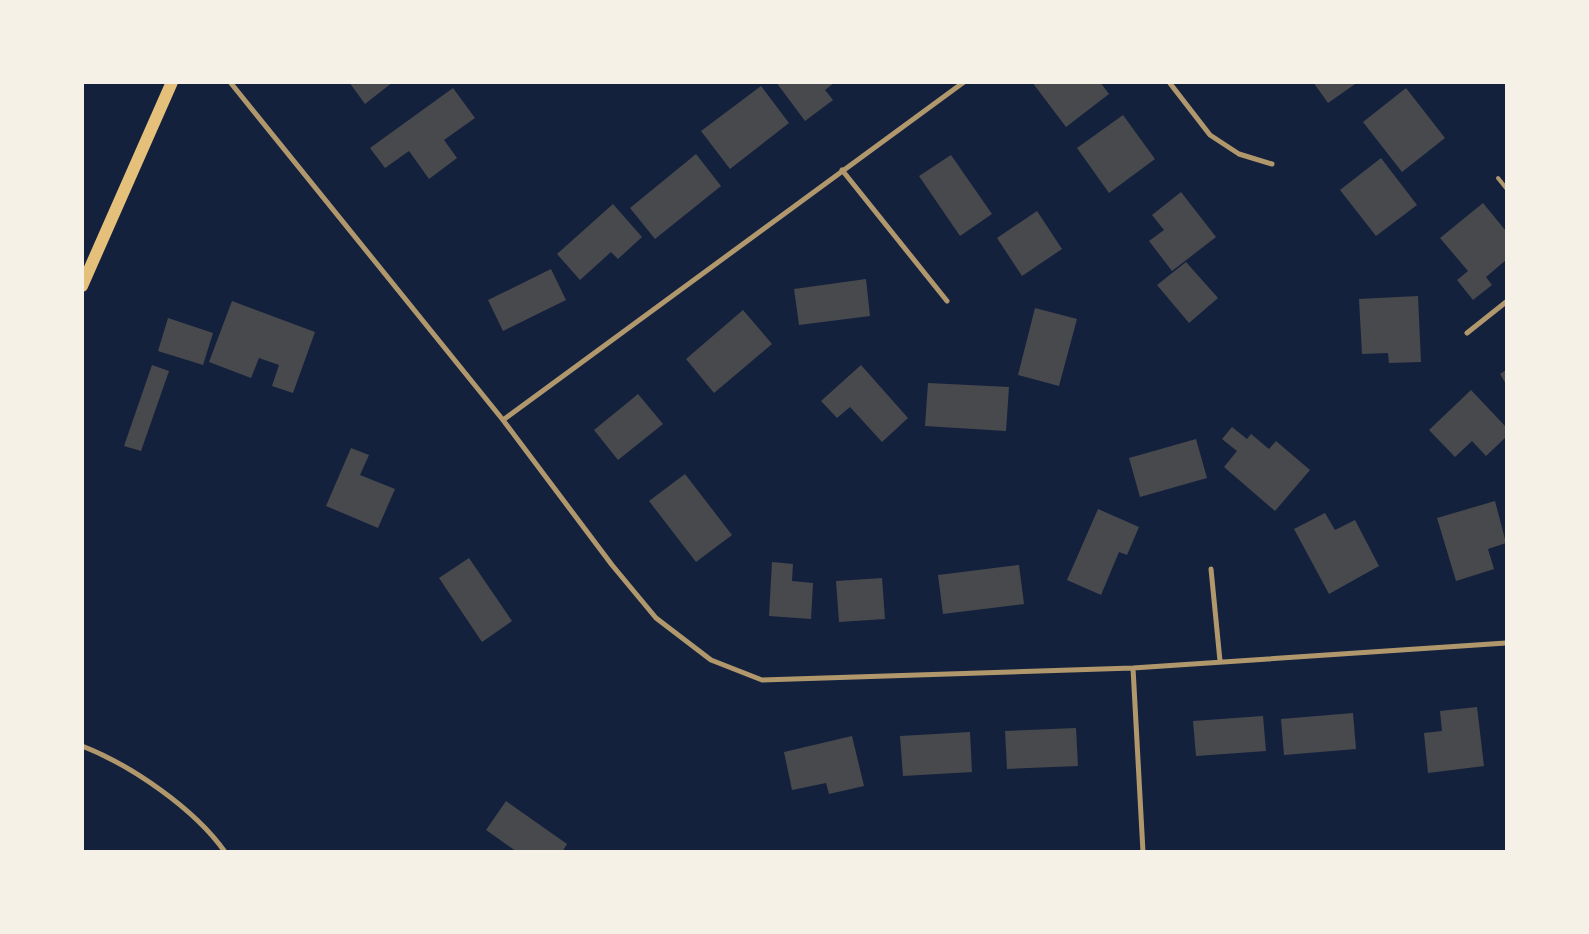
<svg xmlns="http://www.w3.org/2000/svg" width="1589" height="934" font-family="Montserrat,sans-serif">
<rect width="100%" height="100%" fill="#14213d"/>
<!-- building -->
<path fill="#48494c" d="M349,82H393L365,104Z
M776,82H835L825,90L833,100L805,121Z
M1032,82H1100L1109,94L1066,127Z
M1313,82H1358L1328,103Z
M761,86L789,123L730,169L701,131Z
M453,88L475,118L444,140L457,158L429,179L409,151L385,168L370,148Z
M1406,88L1445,138L1402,172L1363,122Z
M1123,115L1155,159L1109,193L1077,148Z
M696,154L721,186L655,239L630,208Z
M951,155L992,214L960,236L919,176Z
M1381,158L1417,205L1376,236L1340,190Z
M1181,192L1216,237L1172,271L1149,241L1164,230L1152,215Z
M1483,203L1506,231V260L1486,277L1492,285L1473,300L1457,280L1468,271L1440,238Z
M613,204L642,237L618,259L611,252L580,280L557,254Z
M1037,211L1062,249L1022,276L997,238Z
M1186,262L1218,298L1189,323L1157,285Z
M551,269L566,300L503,331L488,300Z
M866,279L870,316L799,325L794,289Z
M1418,296L1421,362L1389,363L1388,353L1362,354L1359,299Z
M232,301L315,332L293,393L272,386L279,365L259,358L251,378L209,362Z
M1035,308L1077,319L1059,386L1018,375Z
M743,310L772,344L714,393L686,359Z
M168,318L213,333L203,365L158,351Z
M152,365L169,371L141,451L124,446Z
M861,365L908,418L882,442L850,407L837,418L821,401Z
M1506,370V384L1500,374Z
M928,383L1009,387L1006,431L925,426Z
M1471,390L1506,427V437L1486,456L1472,441L1455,457L1429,430Z
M638,394L663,424L618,460L594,430Z
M1232,427L1247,439L1251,434L1269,449L1276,441L1310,470L1275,511L1224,467L1237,451L1222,439Z
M1196,439L1207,478L1140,497L1129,458Z
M351,448L369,455L360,475L395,489L378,528L326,506Z
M685,474L732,535L696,562L649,501Z
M1495,501L1506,543L1488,549L1494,569L1456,581L1437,518Z
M1098,509L1139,527L1127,555L1119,552L1101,595L1067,580Z
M1325,513L1335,530L1355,520L1379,566L1329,594L1294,529Z
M469,558L512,621L482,642L439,578Z
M772,562L793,564L792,581L813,583L811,619L769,616Z
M1019,565L1024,604L943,614L938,575Z
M882,578L885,619L839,622L836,581Z
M1477,707L1484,766L1428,773L1424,733L1442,731L1440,711Z
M1353,713L1356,749L1284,755L1281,719Z
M1263,716L1266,751L1196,756L1193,721Z
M1076,728L1078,766L1007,769L1005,731Z
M970,732L972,772L903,776L900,736Z
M852,736L864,786L829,794L826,783L792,790L784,752Z
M506,801L567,844L562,852H517L486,830Z"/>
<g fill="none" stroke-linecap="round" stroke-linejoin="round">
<!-- service -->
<path stroke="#b1986c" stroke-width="4" d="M1498,178L1506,188"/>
<!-- minor -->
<path stroke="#b1986c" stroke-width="5" d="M230,82L503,420L612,565L656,618L711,660L762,680L1133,668L1506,643
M1169,82L1210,135L1239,154L1272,164
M842,170L947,301
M1467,333L1506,302
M503,420L964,82
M1211,569L1220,661
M1133,668L1143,852
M82,746C131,765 195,809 225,852"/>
<!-- primary -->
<path stroke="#e5c07b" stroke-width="12" d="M82,286L172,82"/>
</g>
<!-- border -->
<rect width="1589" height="934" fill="none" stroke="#f6f1e7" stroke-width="168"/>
</svg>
